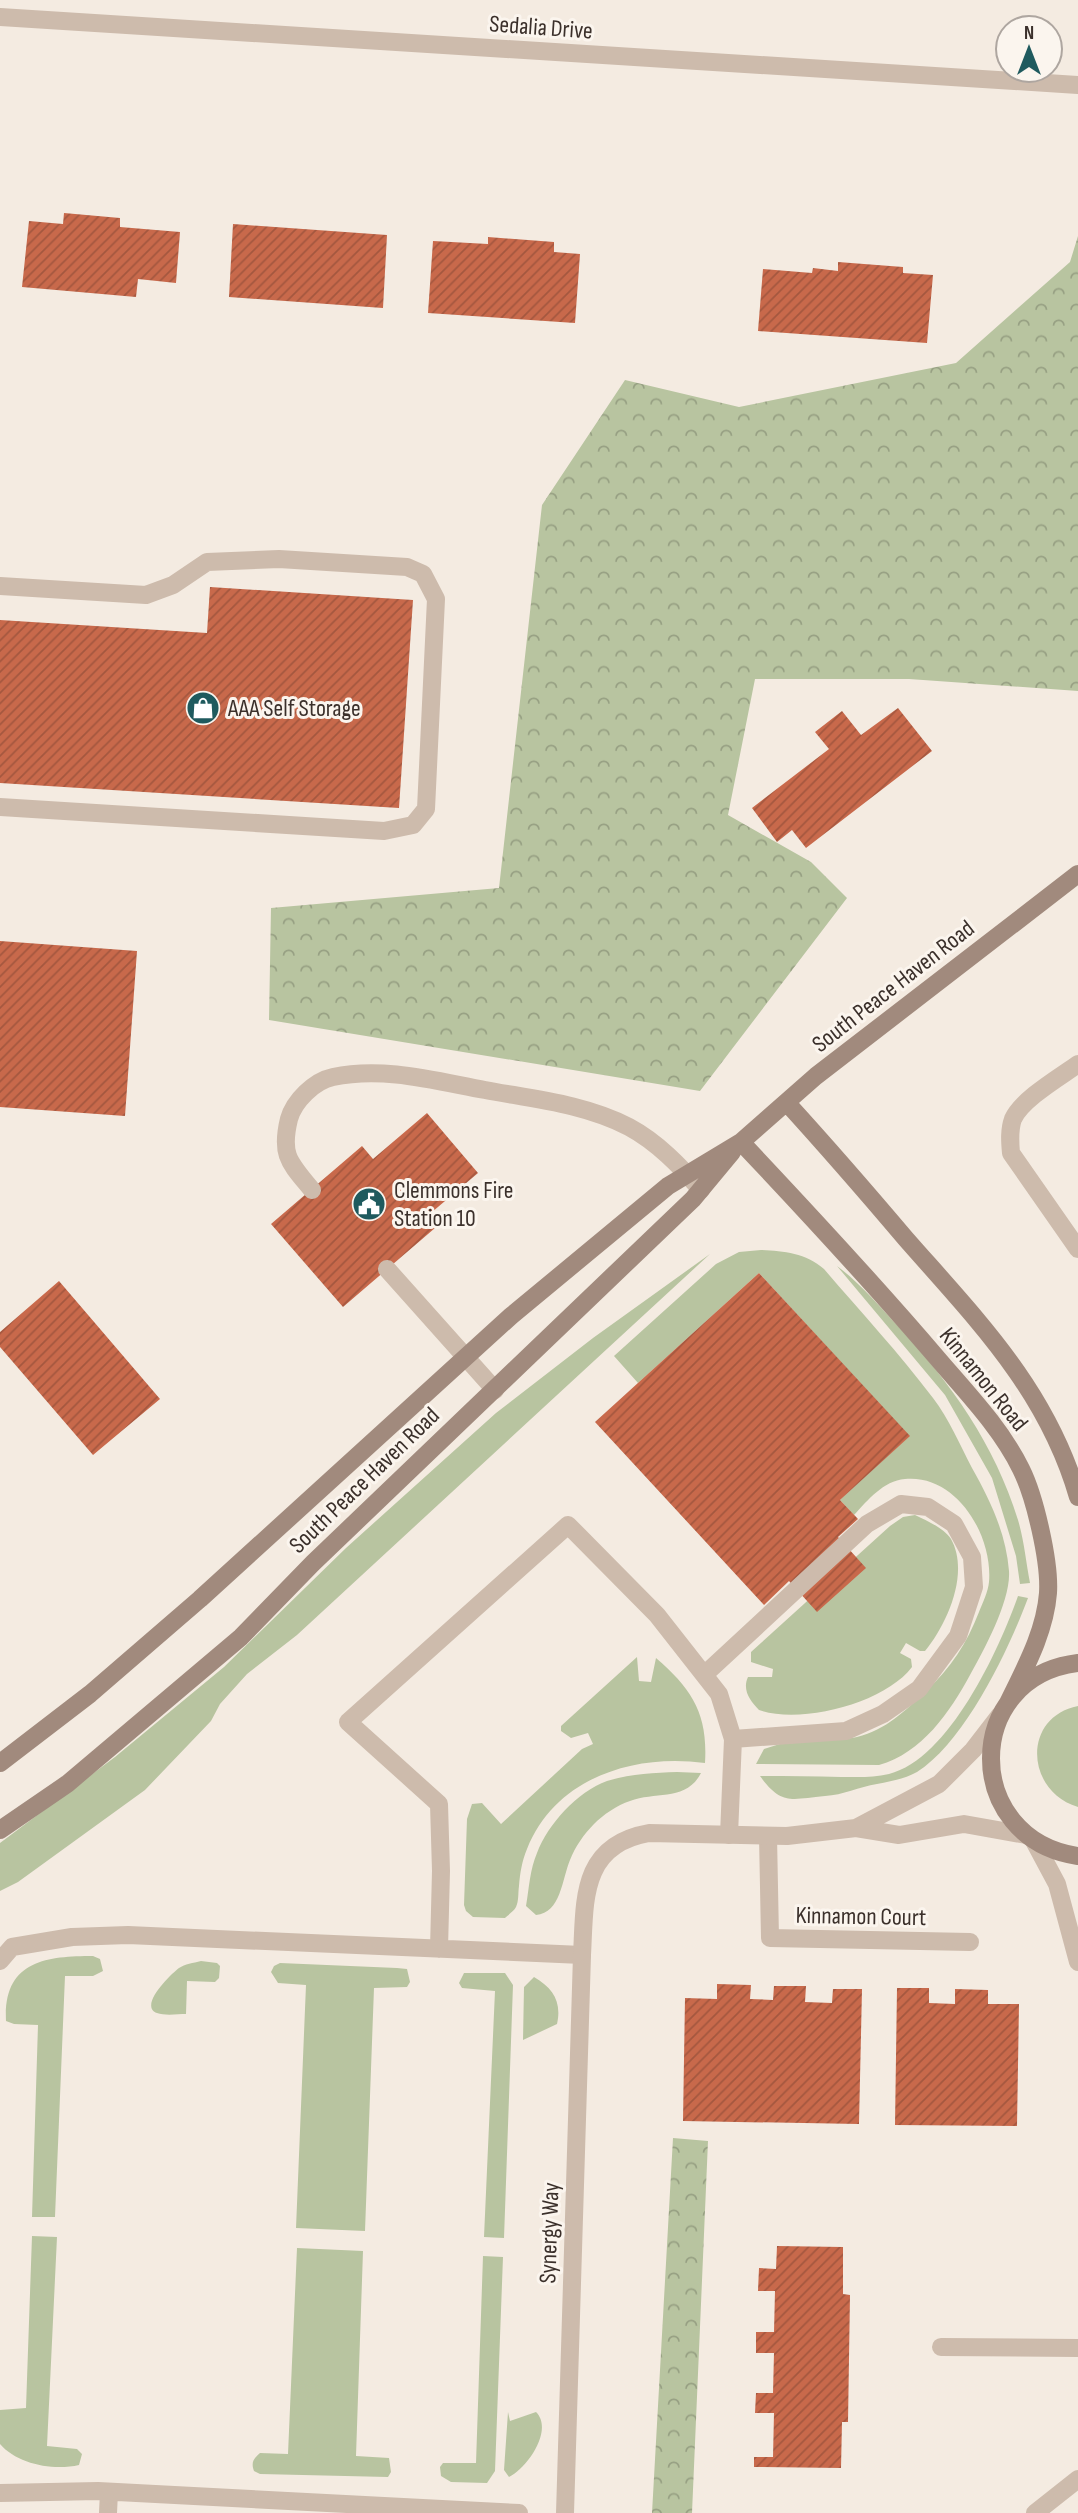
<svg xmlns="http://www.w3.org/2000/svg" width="1078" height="2513" font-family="'Sofia Sans Condensed',sans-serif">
<defs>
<pattern id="forest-crowns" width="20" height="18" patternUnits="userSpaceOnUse" patternTransform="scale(1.75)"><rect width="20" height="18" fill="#b8c4a0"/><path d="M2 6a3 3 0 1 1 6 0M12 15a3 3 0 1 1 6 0" fill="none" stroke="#97a083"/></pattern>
<pattern id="building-hatch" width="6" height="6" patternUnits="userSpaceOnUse" patternTransform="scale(1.75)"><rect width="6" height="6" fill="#c8694b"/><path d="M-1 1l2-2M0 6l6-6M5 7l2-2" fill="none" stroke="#a4573f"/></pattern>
</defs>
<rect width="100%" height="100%" fill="#f4ebe1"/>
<!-- grass -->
<path fill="#b8c4a0" d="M761,1250C783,1251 806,1253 824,1269C860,1311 899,1353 933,1398C949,1419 960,1445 972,1468C990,1500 1006,1533 1009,1571C1011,1600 984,1650 970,1675C950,1712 922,1753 879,1765L756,1764L764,1749L783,1743C800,1741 818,1740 836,1738C843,1738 850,1739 857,1737C886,1730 906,1710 926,1691C951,1668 967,1643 979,1612C983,1602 988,1592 989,1582C993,1536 957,1474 905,1479C883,1481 868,1500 854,1515L840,1500L909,1436L759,1273L638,1383L614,1356L716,1264L739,1252Z
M710,1254L297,1635L247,1674L220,1704L211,1721L145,1790L18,1882L0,1891V1843L115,1757L224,1667L346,1548L496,1413L593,1338Z
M837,1266C860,1283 878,1305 898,1326C951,1383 995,1445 1018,1520C1024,1540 1026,1562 1030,1583L1020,1584L1016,1556L992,1478L945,1395Z
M915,1515C927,1521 944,1528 951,1539C970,1573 947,1624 925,1651H920L906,1643L900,1653L911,1659L912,1667C885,1703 801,1725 759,1710C750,1701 742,1690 748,1677H772L773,1669L751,1662V1652L890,1526L903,1517Z
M1018,1596L1028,1598C1009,1649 965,1742 917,1772C905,1779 891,1781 877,1784C859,1787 843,1795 825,1796C791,1799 782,1806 760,1776C787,1776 814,1776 841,1777C857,1777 873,1778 889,1774C949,1759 999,1650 1018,1596Z
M637,1657L639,1681L651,1682L656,1658C692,1689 708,1714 705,1763C634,1753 555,1778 527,1849C522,1861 520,1873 519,1886C518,1892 519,1901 516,1907C514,1911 508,1915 505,1918L473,1917L466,1911L464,1905L467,1819L472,1804L482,1803L501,1824L582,1749L593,1744L588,1733L571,1738L561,1731V1726Z
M1078,1706V1807C1025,1791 1022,1717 1078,1706Z
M677,1772L701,1773C686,1802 656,1791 630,1801C617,1805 603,1815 594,1824C584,1834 575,1847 570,1860C562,1879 561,1913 536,1915L526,1906C529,1888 530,1869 537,1853C548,1824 577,1792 607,1781C629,1774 654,1773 677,1772Z
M93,1956L100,1959L103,1971L93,1976H65L55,2217H32L38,2025L14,2024L6,2021C3,1961 46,1956 93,1956Z
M201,1961L217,1963L220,1966L219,1978L215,1982L187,1981L186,2014C178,2014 165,2016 157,2013C138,2006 171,1974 179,1968C185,1964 193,1963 201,1961Z
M280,1963L397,1968L407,1969L410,1982L407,1987L374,1988L365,2231L296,2228L306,1985L278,1983L271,1972L274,1966Z
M464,1973H505L513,1985L504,2238L484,2237L495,1991L462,1988L459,1983Z
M534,1977C553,1988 562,2002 557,2024L523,2040L524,1987Z
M32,2236L57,2237L47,2446L77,2449L82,2454L79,2465C53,2471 17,2464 0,2444V2410L26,2408Z
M297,2248L363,2251L356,2456L389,2458L391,2472L388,2477L260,2474L254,2471C251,2463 253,2459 260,2453L288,2454Z
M483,2256L503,2257L495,2471L487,2483L451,2482L441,2476L440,2467L443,2463H476Z
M508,2412L510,2421L536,2412C554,2430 527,2468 509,2477L504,2470Z"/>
<!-- forest -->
<path fill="url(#forest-crowns)" d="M1078,236V691L909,679H755L728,815L811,862L847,898L700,1091L269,1020L271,908L499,888L542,505L625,380L739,407L956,363L1070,262Z
M673,2138L708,2141L692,2513H652Z"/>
<!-- building -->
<path fill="url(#building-hatch)" d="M64,213L120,218V227L180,232L176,283L138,279L136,297L22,287L29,221L63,224Z
M233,224L387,235L383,308L229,297Z
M488,237L554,242V252L580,254L575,323L428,313L433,241L488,244Z
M838,262L903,267V273L933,275L927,343L758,331L763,269L812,273L813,268L838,271Z
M210,587L413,600L399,808L0,783V620L207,633Z
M898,708L932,751L806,848L792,830L777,842L752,808L829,749L815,732L842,711L861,735Z
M0,941L137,951L125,1116L0,1107Z
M427,1113L478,1173L425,1218L435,1228L343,1307L271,1224L362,1146L373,1159Z
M759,1273L910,1436L840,1500L858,1519L838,1537L866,1568L817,1612L789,1581L764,1605L595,1422Z
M59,1281L160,1399L93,1455L0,1347V1332Z
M717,1984L751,1985L750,1999L773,2000L774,1986H806L805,2002L832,2003L833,1989H862L859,2124L683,2121L685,1998L717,1999Z
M897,1988H929V2003L955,2004V1989L988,1990V2004H1019L1017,2126L895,2125Z
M777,2246L843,2247V2294L850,2295L848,2422H842L841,2468L754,2467V2457H773L774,2413H755L756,2393H773L774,2353H756V2332H774L775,2291H758L759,2268L776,2269Z"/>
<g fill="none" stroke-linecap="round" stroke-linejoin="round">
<!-- lane -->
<path stroke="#cdbbac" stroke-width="18" d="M0,586L146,595L173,585L207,562L279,559L407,567L423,574L436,599L426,809L413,825L384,831L0,807
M1078,1064C1060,1077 1022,1099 1013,1119C1009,1130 1010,1142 1011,1153L1078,1249
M312,1190C290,1163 280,1156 289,1119C294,1101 314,1081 333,1077C383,1066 436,1081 485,1090C533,1099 585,1104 629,1127C657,1142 680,1166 701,1190
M387,1269L495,1390
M704,1675L867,1524L901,1504L928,1507L954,1524L972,1557L974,1587L958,1636L919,1689L883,1714L846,1731L733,1739
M768,1836L770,1938L970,1942
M1034,1841L1057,1884L1078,1962
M439,1949L441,1871L439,1804L348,1722L568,1525L657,1615L719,1694L733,1739L729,1835
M0,1961L12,1947L72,1937L128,1935L582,1955
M941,2347L1078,2348
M0,2493L98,2491L519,2513
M108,2513L109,2492
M1035,2513L1078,2479"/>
<!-- street -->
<path stroke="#cdbbac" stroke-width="18" d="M0,17L1078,85
M856,1828L939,1784L973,1750L1000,1715
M565,2513L582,1955C585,1901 580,1845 649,1833L787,1836L856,1828L899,1835L964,1824L1026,1835"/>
<!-- secondary -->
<path stroke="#a18a7d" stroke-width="18" d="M787,1103C828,1148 867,1193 906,1239C978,1321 1047,1390 1078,1497
M741,1142C808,1213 874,1284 938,1359C967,1393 1001,1428 1021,1469C1035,1497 1050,1562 1048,1593C1045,1632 1025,1668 1008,1703
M1078,1663C962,1677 962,1839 1078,1856
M0,1763L90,1694L200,1599L511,1316L668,1186L741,1142L816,1076L1078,874
M0,1830L67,1784L241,1637L313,1563L693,1199L732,1152"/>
</g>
<!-- icons -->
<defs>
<symbol id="shop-disc" viewBox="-11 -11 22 22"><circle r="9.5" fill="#1f5a5e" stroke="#fbf5ee"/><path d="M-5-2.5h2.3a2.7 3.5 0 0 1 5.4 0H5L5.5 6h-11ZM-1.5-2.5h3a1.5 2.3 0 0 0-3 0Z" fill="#fff"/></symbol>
<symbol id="civic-disc" viewBox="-11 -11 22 22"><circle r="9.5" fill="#1f5a5e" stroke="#fbf5ee"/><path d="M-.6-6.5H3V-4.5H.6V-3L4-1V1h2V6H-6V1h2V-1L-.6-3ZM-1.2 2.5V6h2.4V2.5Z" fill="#fff"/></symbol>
</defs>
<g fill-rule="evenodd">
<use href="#shop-disc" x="184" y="689" width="38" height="38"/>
<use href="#civic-disc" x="350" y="1185" width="38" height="38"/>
</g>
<g text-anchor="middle" stroke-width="6" stroke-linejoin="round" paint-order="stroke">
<!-- street labels -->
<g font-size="24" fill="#3b302b" stroke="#fbf5ee">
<text transform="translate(541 27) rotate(4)" y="8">Sedalia Drive</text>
<text transform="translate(893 986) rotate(-38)" y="8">South Peace Haven Road</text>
<text transform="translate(984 1379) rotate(51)" y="8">Kinnamon Road</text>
<text transform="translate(364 1480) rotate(-44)" y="8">South Peace Haven Road</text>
<text transform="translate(861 1916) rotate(1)" y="8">Kinnamon Court</text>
<text transform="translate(549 2233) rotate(-88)" y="8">Synergy Way</text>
</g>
<!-- poi labels -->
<g font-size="24" fill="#3b302b" stroke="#fbf5ee" text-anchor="start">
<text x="228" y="716">AAA Self Storage</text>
<text x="394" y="1198">Clemmons Fire<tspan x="394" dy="28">Station 10</tspan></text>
</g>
</g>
<!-- north arrow -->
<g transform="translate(1029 49)"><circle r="33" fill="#fbf5ee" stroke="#aea6a0" stroke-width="2"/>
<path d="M0-5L12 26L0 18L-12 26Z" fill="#1f5a5e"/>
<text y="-10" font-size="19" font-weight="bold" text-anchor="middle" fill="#3b302b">N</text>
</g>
</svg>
